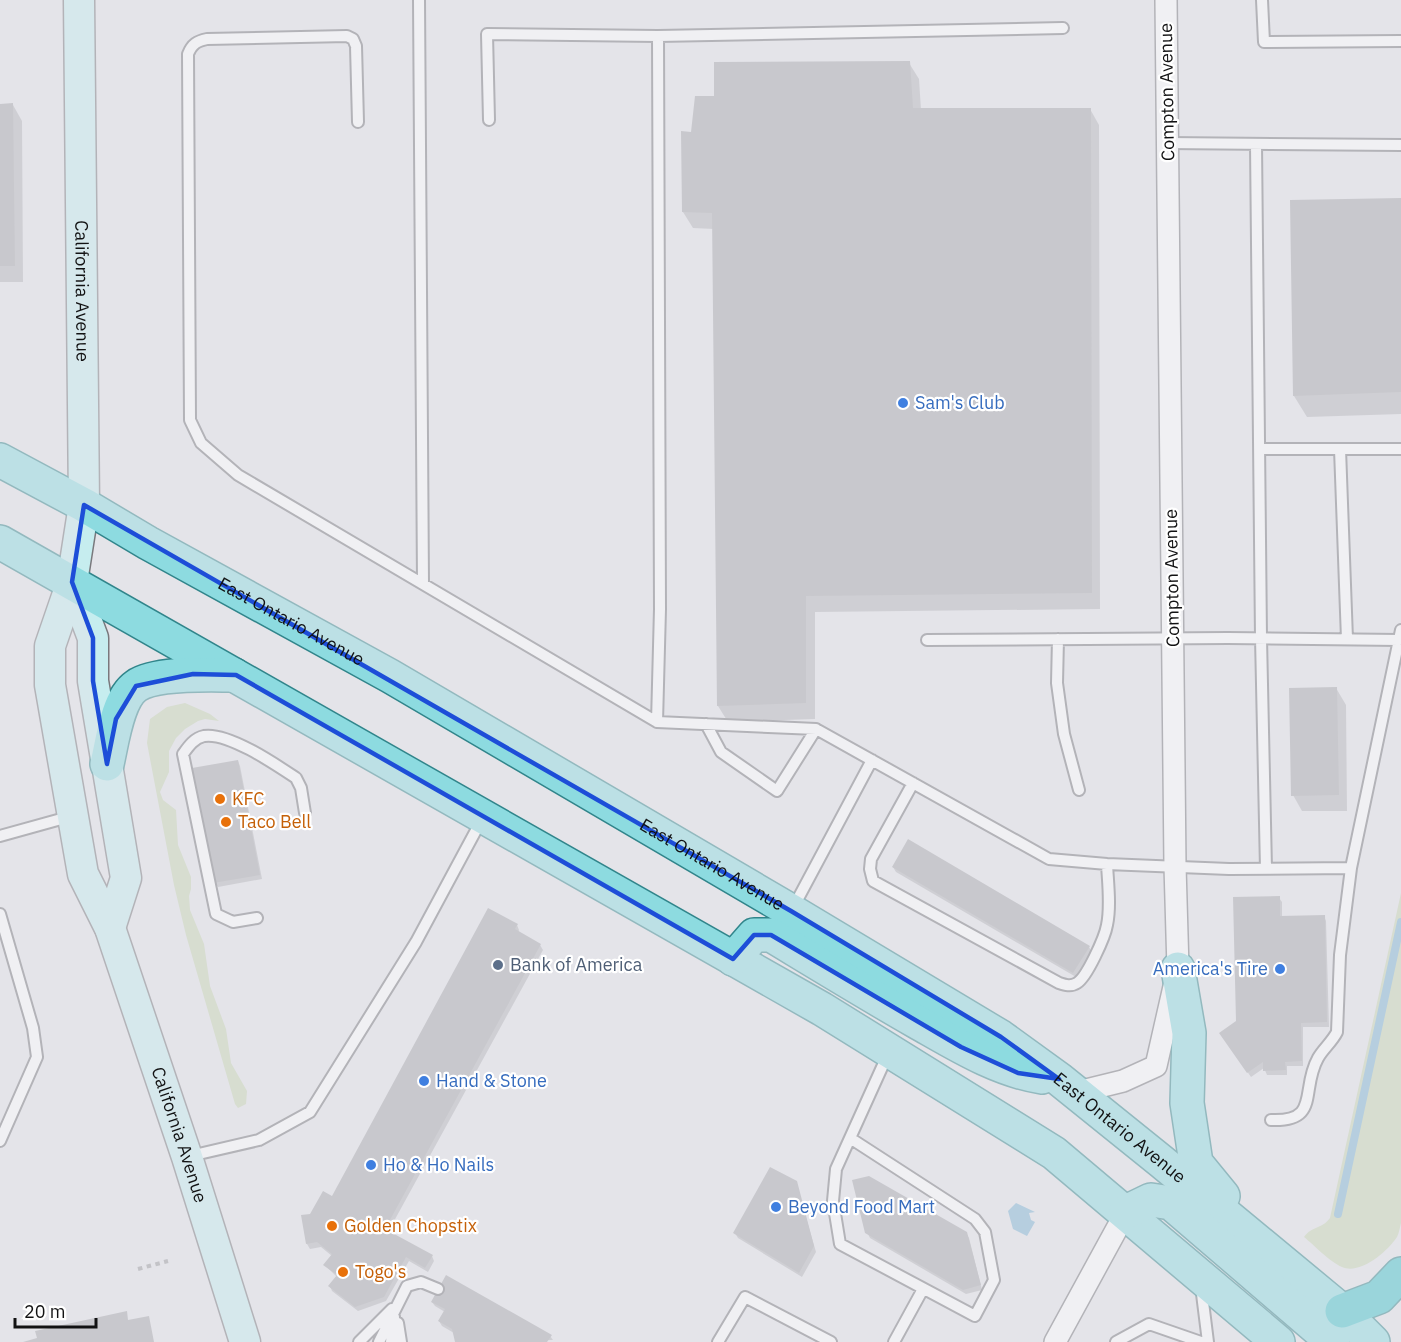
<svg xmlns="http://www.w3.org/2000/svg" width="1401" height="1342" font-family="'IBM Plex Sans',sans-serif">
<rect width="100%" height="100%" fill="#e4e4e9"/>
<!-- green -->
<path fill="#c7d5b1" d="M185,703L210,714L219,721L205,719L198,721L185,729L176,738L169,751V772L160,792L163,800L176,810L178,845L191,877V889L189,896L190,910L204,944L210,986L226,1029L231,1063L247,1091L246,1104L238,1108L235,1104L186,935L174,885L147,743L150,719L167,707Z
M1401,893V1223C1400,1227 1399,1233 1397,1237C1387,1252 1360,1275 1342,1267C1330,1262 1314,1245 1304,1237C1313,1225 1321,1230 1330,1218Z"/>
<!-- water -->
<path fill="#7eb3d3" d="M1016,1203L1035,1212L1029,1213L1031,1220L1035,1222L1027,1236L1013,1229L1008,1211Z"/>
<!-- shadow -->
<path fill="#0003" d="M909,63L919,79L921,110L1090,109L1099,125L1100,609L815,612V719L728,722L718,706L714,229L693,228L683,212L692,134L716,97Z
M0,105H13L22,121L23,282H0Z
M1401,199V414L1307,417L1294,396Z
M1336,688L1346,705L1347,811H1302L1293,795Z
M238,761L240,766L262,879L218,887L215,883Z
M893,867L1089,947L1092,952L1076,977L896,872Z
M1279,898L1282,902V917L1324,916L1326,921L1329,1027H1303V1066H1287V1075H1267L1264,1068L1251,1077L1224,1038L1238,1022Z
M517,925L519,930L518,933L540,945L543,950L388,1232L432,1256L434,1261L428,1272L409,1261L386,1301L358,1311L332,1291L330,1286L337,1277L325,1265L332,1256L321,1247L310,1249L307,1244L302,1217L311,1215L332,1198Z
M796,1183L816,1252L802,1277L738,1238L735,1233Z
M867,1232L966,1233L969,1238L982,1290L966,1294L870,1238Z
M432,1302L550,1336L553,1340L457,1342L454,1333L442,1326L439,1321L445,1312L435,1306Z"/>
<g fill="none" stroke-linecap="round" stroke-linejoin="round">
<!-- stream -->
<path stroke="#7eb3d3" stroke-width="8" d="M1338,1214L1401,922"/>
</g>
<!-- building -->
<path fill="#a7a7ab" d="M910,61L913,108H1091L1092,593L806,596V703L717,706L712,213L682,212L681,131L691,132L695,96H714V62Z
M13,103L15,266H0V104Z
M1401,198V392L1293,396L1290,200Z
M1337,687L1339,795L1291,796L1289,688Z
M238,760L260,875L213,883L192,768Z
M908,839L1090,946L1073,973L892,867Z
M1280,896V916L1325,915L1327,1022L1301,1023L1302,1061L1285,1062L1286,1070L1263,1071V1062L1247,1073L1219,1033L1236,1021L1233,897Z
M488,908L518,924L515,929L541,944L385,1229L433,1255L425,1268L406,1257L384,1297L355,1307L328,1286L337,1275L323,1265L332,1254L317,1242L306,1244L301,1215L310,1214L323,1191L332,1196Z
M770,1167L797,1181L814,1246L799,1273L733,1233Z
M869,1176L967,1232L981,1285L963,1290L865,1233L852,1180Z
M446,1275L552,1335L547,1342H455L452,1329L438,1321L445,1309L431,1302Z
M127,1311L128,1320L149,1316L154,1342H23L37,1338L35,1331Z"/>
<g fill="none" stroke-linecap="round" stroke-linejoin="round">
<defs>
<path id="lane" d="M419,0L423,583
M1262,0L1264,42L1401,41
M489,120L487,34L658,36L1063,28
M358,122L356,46L353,39L347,36L207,39C197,41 192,44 188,54L190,420L201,443L238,475L657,722L816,729L1049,859L1107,864L1229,869L1351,868L1401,630
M1167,143L1401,145
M1256,144L1261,638L1266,869
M1259,449H1401
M1340,449L1347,639
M1058,639L1057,683L1064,734L1079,790
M927,640L1228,638L1399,640
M657,722L660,609L658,36
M706,724L721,752L777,791L816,729
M913,783L871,859L870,869L873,881L1059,983C1065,985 1071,987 1077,983C1087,977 1105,937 1107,925C1111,906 1108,884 1107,864
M0,836L72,816
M793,908L872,760
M0,914L33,1028L37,1057L0,1141
M257,918L233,922L216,914L183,754C188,747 194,738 204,736C228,732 275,764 296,778L301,788L305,813
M1271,1120C1321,1122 1300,1090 1318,1058C1323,1049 1332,1042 1337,1032L1340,955L1351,868
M850,1138L975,1219L985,1232L994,1280L975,1316L840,1244L833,1201L836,1169L888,1054
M190,1156L259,1140L310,1112L416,942L481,821
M1201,1286L1208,1342
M398,1323L401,1342
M359,1342L392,1309
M379,1342L407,1286L421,1282L438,1289
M391,1342L394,1317
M718,1342L745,1297L831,1342
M894,1342L923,1289
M1116,1342L1149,1324L1201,1342"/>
<path id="street" d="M1074,1093L1123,1081L1156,1066L1178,969L1175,866L1166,0
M1055,1342L1126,1212"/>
<g id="secondary">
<path id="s1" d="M79,0L84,505L72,582L50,646V685L83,874L110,928L187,1157L245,1342"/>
<path d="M72,582L93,638V681L126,878L110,928"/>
</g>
<g id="primary">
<path id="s2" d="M0,460L84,505L148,543L390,676L791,911L1001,1037L1059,1079L1162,1162L1342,1311L1373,1342"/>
<path d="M0,542L822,1009L1054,1153L1278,1342"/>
<path d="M107,764C112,743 117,699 136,686C156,672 210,675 234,675"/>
<path d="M733,959L754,935H771C819,964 868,994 917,1022C956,1044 997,1070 1042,1077"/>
<path d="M1178,969L1189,1033L1187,1103L1196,1163L1223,1196"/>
<path d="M1126,1212L1151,1200L1171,1203L1333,1342"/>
</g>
<path id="highway" d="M1342,1311L1379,1297L1401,1274"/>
</defs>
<!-- lane casing -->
<use href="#lane" stroke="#79797d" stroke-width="14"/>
<!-- street casing -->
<use href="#street" stroke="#79797d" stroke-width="24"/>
<!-- secondary casing -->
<use href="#secondary" stroke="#79797d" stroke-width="33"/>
<!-- primary casing -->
<use href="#primary" stroke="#31858b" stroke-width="36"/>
<!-- highway casing -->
<use href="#highway" stroke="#31858b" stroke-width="36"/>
<!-- path -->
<path stroke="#9b9b9e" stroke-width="4" stroke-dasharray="4.5 4.5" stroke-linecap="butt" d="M138,1269L168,1261"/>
<!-- lane -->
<use href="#lane" stroke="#fff" stroke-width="10"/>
<!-- street -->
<use href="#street" stroke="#fff" stroke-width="21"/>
<!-- secondary -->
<use href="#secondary" stroke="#c6edef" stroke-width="30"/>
<!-- primary -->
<use href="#primary" stroke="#8ddbe0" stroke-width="33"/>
<!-- highway -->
<use href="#highway" stroke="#41c3cb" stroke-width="33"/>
</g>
<!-- marked area -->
<path d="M0 0H1401V1342H0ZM84,505L791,911L1001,1037L1059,1079L1018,1073L961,1047L771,935H754L733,959L236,675L193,674L136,686L116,719L107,764L93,681V638L72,582Z" fill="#e4e4e9" fill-opacity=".55" fill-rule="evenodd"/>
<path fill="none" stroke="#1d4ed8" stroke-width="4.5" stroke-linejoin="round" d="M84,505L791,911L1001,1037L1059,1079L1018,1073L961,1047L771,935H754L733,959L236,675L193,674L136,686L116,719L107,764L93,681V638L72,582Z"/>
<!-- markers -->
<g fill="#3f7fe0" stroke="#fff" stroke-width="2">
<circle cx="903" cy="403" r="6"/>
<circle cx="1280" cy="969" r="6"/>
<circle cx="424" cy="1081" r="6"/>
<circle cx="371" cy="1165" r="6"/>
<circle cx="776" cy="1207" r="6"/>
</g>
<g fill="#e8710a" stroke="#fff" stroke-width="2">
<circle cx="220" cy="799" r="6"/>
<circle cx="226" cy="822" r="6"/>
<circle cx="332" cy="1226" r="6"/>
<circle cx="343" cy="1272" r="6"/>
</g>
<circle fill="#5c6f8a" stroke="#fff" stroke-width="2" cx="498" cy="965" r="6"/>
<g text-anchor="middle" stroke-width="4.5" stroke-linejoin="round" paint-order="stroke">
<!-- street labels -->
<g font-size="18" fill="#121213" stroke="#fff">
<text transform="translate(1167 92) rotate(-91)" y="6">Compton Avenue</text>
<text dy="6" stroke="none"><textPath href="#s1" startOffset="291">California Avenue</textPath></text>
<text transform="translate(1172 578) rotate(-91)" y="6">Compton Avenue</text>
<text dy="6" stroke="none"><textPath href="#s2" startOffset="333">East Ontario Avenue</textPath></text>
<text dy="6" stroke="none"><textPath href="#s2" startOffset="819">East Ontario Avenue</textPath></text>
<text dy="6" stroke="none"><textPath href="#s2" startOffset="1305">East Ontario Avenue</textPath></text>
<text dy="6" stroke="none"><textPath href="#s1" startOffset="1160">California Avenue</textPath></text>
</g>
<!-- shop labels -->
<g font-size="18" fill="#366cbe" stroke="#fff" text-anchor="start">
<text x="915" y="409">Sam's Club</text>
<text x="1268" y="975" text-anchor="end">America's Tire</text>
<text x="436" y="1087">Hand &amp; Stone</text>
<text x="383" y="1171">Ho &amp; Ho Nails</text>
<text x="788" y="1213">Beyond Food Mart</text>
</g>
<!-- food labels -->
<g font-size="18" fill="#c56008" stroke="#fff" text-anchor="start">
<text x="232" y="805">KFC</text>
<text x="238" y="828">Taco Bell</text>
<text x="344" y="1232">Golden Chopstix</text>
<text x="355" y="1278">Togo's</text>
</g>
<!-- service labels -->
<g font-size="18" fill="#4e5e75" stroke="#fff" text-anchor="start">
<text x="510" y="971">Bank of America</text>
</g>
</g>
<!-- scale -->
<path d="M15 1318v9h81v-9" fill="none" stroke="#121213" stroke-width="3"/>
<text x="24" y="1318" font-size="18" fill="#121213" stroke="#ffffff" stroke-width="4.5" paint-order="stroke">20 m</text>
</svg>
